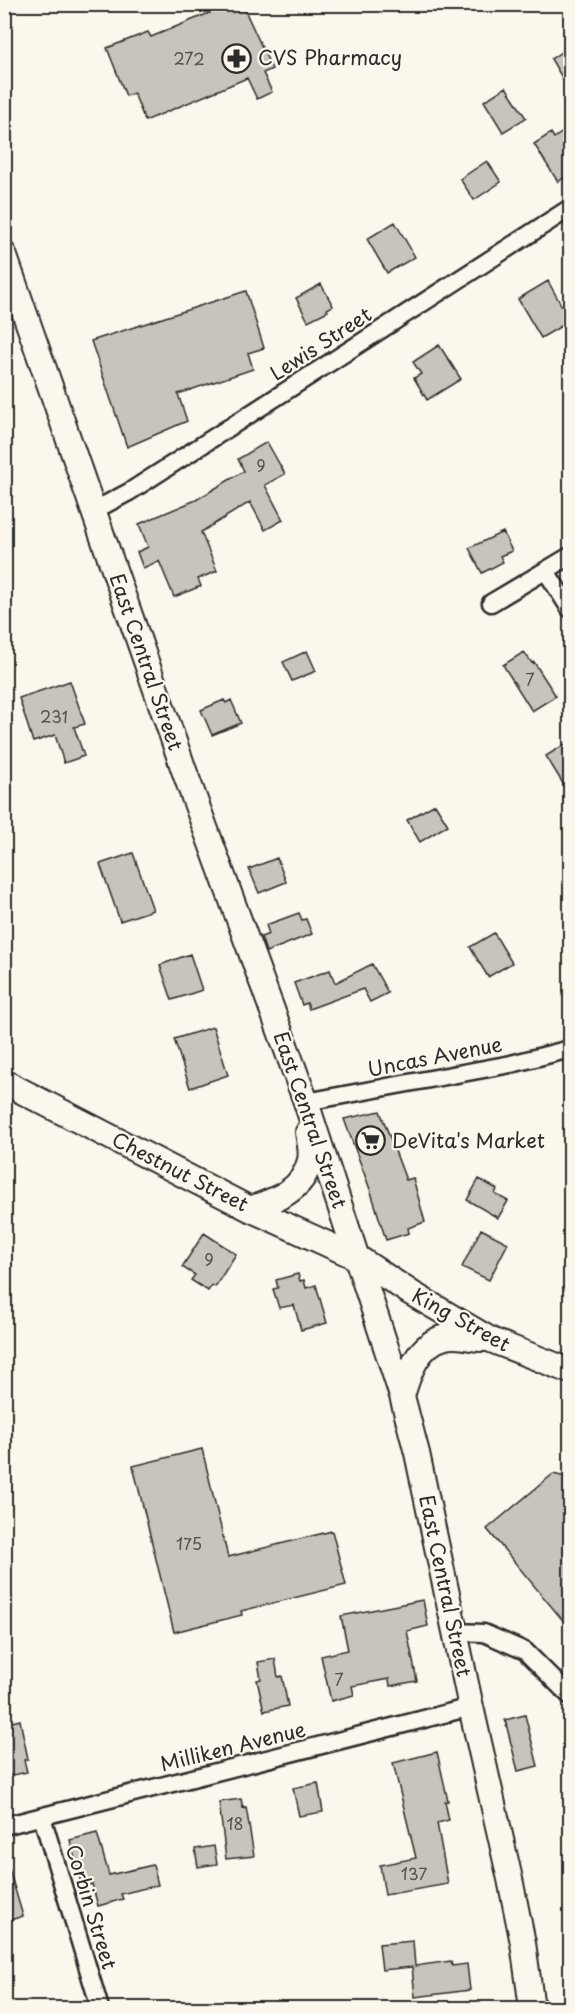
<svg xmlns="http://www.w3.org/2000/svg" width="575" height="2013" font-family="'Playpen Sans',sans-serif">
<rect width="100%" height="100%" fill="#fbf7ec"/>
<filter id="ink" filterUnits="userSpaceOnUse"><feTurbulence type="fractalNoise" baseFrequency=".0167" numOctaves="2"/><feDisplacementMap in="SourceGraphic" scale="12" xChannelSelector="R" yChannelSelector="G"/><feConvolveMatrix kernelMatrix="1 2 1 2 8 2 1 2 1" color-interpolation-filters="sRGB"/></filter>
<g filter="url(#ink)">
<!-- building -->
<path fill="#c7c4bc" stroke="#2b2b2b" stroke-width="1.5" d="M231,4H242L272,69L263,73L272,92L257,99L247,78L145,121L134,93L126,96L107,48L148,32L151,37Z
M570,46V91L551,59Z
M506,87L526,118L503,132L484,101Z
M570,127V173L558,182L534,144L551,133L554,138Z
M487,161L501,182L474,200L460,179Z
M395,222L415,257L387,273L367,239Z
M548,281L570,321L541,338L518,299Z
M321,284L333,306L327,309L328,311L308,321L296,298Z
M246,291L264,348L248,353L253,369L178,394L187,421L127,447L91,341Z
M439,345L461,379L427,400L414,378L421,374L413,362Z
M267,442L285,474L265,485L283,520L265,530L250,502L201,532L217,571L198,579L201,586L174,597L159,561L143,568L137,552L148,547L139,524L196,500L244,471L238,459Z
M503,532L512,551L500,556L503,562L482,573L469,548Z
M307,651L316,671L292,681L283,662Z
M524,652L532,663L534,662L556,696L532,711L503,665Z
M70,681L85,724L74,727L84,756L64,763L55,735L33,742L19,698Z
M224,700L226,703L231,700L241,723L212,735L201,710Z
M570,741V795L546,756Z
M435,804L448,825L420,842L407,820Z
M133,853L153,910L120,921L100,864Z
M277,858L286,882L259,893L249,869Z
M299,913L302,920L306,919L312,934L266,952L261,937L269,934L266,925Z
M494,933L512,963L488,977L470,947Z
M190,954L202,990L172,1000L160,965Z
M372,964L388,993L370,1002L363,989L309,1009L307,1003L302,1005L294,983L330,970L335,983Z
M213,1027L228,1075L190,1088L174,1039Z
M380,1111L406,1180L413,1178L425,1222L408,1228L409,1233L386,1240L371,1192L344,1119Z
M479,1179L497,1189L495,1194L508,1201L498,1218L467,1200Z
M481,1229L508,1243L489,1280L462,1267Z
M204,1233L236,1254L215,1287L212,1285L208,1291L191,1280L195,1275L182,1267Z
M298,1274L300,1281L304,1280L306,1288L316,1285L327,1323L301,1330L294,1305L279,1308L273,1289L278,1288L276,1280Z
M202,1449L228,1557L332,1531L346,1585L241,1611L242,1615L174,1632L133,1466Z
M553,1474L570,1478V1629L487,1529Z
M423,1600L428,1626L407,1631L417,1681L390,1686L389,1679L352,1686L354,1695L331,1701L321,1656L348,1650L341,1616Z
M275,1659L278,1677L282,1676L288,1706L264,1711L257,1680L261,1679L258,1662Z
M525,1715L538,1766L518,1771L505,1720Z
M20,1720L28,1759L24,1760L27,1772L4,1777V1724Z
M437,1752L448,1801L445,1802L449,1820L437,1823L448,1884L385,1895L380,1865L416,1858L393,1763Z
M318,1783L323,1812L299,1816L293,1788Z
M241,1799L243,1808L246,1807L254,1856L226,1859L219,1802Z
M97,1833L109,1875L153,1865L158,1885L121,1894L123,1899L98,1906L92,1884L82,1887L70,1840Z
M214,1846L217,1864L198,1867L195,1849Z
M4,1869H9L23,1916L4,1922Z
M413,1941L415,1966L451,1961L452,1966L467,1964L470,1990L415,1997L412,1967L382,1970L379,1944Z"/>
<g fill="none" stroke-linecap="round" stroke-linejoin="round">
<defs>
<path id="minor" d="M93,511L129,492L570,208
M546,571L570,609
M491,603L570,556
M306,1102L511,1064L570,1049
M455,1632L484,1633L525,1651L570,1696
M42,1817L100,2008
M4,1826L471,1707"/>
<path id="secondary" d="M4,254L185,773L306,1102L402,1396L417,1453L471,1707L510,1879L523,1943L532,2008
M4,1082L250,1209L358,1258L411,1293L491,1340L570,1371
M250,1209C276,1200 304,1190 310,1160C312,1152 309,1140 308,1132
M402,1396C409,1372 418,1344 445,1337C455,1334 472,1339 483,1339"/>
</defs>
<!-- minor casing -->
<use href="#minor" stroke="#2b2b2b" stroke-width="21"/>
<!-- secondary casing -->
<use href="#secondary" stroke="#2b2b2b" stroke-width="28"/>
<!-- minor -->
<use href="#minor" stroke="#fbf7ec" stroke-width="16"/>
<!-- secondary -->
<use href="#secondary" stroke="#fbf7ec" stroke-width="24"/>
</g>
</g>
<!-- icons -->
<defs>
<symbol id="pharmacy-ring" viewBox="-11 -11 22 22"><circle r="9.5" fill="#fbf7ec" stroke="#2b2b2b" stroke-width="1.5"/><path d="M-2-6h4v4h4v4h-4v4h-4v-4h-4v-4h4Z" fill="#2b2b2b"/></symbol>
<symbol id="supermarket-ring" viewBox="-11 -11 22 22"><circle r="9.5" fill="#fbf7ec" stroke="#2b2b2b" stroke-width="1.5"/><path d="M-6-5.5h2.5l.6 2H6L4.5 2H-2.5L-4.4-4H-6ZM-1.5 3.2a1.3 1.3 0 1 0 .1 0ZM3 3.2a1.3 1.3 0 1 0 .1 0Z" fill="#2b2b2b"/></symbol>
</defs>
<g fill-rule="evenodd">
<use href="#pharmacy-ring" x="220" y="42" width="33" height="33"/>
<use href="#supermarket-ring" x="354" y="1124" width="33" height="33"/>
</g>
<g text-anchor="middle" stroke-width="4.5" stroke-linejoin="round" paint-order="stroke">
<!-- number labels -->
<g font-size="16" fill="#52514f">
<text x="189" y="65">272</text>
<text x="261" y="472">9</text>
<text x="530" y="686">7</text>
<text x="54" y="723">231</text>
<text x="209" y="1266">9</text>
<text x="189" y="1550">175</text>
<text x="339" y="1686">7</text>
<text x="235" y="1830">18</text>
<text x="414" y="1880">137</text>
</g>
<!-- poi labels -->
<g font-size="20" fill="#2b2b2b" stroke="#fbf7ec" text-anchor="start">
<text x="258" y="65">CVS Pharmacy</text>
<text x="392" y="1148">DeVita's Market</text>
</g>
<!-- street labels -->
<g font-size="20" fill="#2b2b2b" stroke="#fbf7ec">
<text transform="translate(321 344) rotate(-33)" y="7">Lewis Street</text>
<text transform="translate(146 662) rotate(71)" y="7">East Central Street</text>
<text transform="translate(435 1057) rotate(-11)" y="7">Uncas Avenue</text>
<text transform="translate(310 1120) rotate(71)" y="7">East Central Street</text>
<text transform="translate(180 1172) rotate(27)" y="7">Chestnut Street</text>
<text transform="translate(461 1320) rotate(29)" y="7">King Street</text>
<text transform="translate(445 1586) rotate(78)" y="7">East Central Street</text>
<text transform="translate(233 1747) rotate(-14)" y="7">Milliken Avenue</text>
<text transform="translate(91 1907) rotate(73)" y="7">Corbin Street</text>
</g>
</g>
<!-- margin -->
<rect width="575" height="2013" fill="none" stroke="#fbf7ec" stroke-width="24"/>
<rect x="12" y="12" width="551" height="1989" fill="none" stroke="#2b2b2b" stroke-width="2" filter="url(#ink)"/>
</svg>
